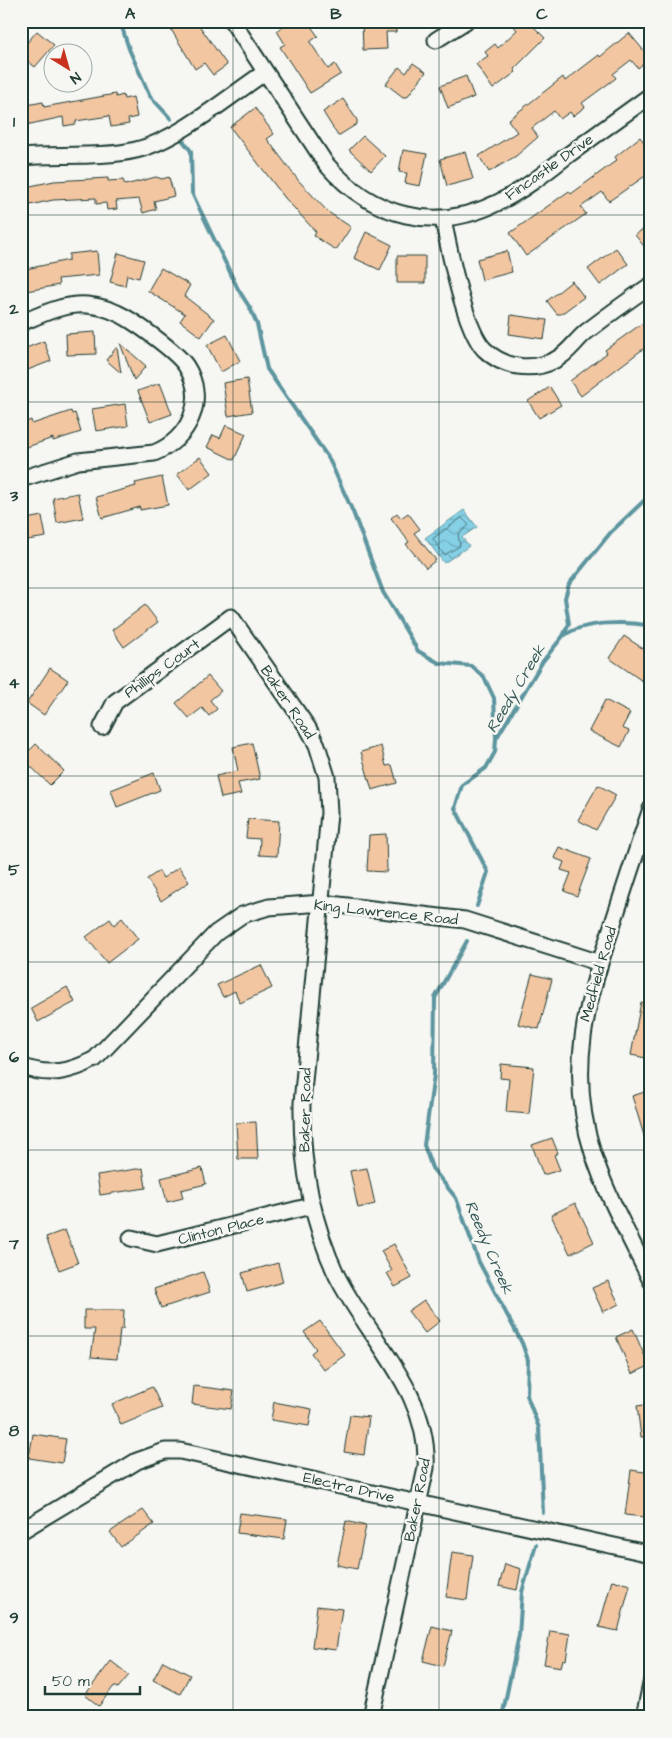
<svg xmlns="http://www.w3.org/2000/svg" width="672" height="1738" font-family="'Architects Daughter',sans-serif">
<defs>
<pattern id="water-waves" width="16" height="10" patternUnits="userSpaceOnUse" patternTransform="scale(1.25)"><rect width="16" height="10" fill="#86d0e6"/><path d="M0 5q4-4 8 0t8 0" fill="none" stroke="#6daabb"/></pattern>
</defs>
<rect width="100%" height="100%" fill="#f6f6f2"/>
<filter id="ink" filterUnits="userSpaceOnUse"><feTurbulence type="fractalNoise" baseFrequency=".02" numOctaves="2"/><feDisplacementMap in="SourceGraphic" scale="10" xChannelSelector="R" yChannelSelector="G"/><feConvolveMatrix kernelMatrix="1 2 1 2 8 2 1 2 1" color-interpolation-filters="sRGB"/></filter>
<g filter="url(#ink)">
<!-- water -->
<path fill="url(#water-waves)" stroke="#5d959f" d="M464,510L477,527L462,537L469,546L444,563L425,538Z"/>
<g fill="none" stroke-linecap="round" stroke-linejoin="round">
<!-- shore -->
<path stroke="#48787b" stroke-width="1" d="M462,518L469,525L458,535L460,546L444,555L433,539Z"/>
<!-- stream -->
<path stroke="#5d959f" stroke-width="4" d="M120,21L129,49L150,96L171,119
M183,141L191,151L192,193L238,289L250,308L257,324L267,369L329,459L353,512L383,592L418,651L439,663L471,666L484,677L494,698L496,739
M565,635C585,621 628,621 651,626
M477,906L488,872L455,808L462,785L486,768L495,752L496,739L543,661L563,636L569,624L565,598L569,584L611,532L651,494
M467,941L435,998L434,1075L424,1145L432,1168L456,1198L479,1262L522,1343L528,1360L527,1396L539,1428L543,1513
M502,1717L519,1635L522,1592L536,1545"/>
</g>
<!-- building -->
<path fill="#f3c6a2" stroke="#1f3d34" d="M166,21H196L227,65L213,75L204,63L195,69Z
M291,21H307L318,36L310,42L328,69L335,64L341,74L310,93L280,47L285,44L277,31Z
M362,21H396V32H386L387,49L363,50Z
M509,21H528L545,38L514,69L516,72L493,89L476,64L488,56L485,52L495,44L498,48L517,30Z
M37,31L54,45L35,67L21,56V50Z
M629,33L650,58L638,68L631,60L613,74L616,78L582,103L585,107L573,116L570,112L560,119L554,111L532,128L538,137L516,156L489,172L479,156L517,132L508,120L563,77L565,81L599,55L600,57Z
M413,63L426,72L407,97H403L386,84L399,67L406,73Z
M466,76L474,97L448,108L440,86Z
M115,94L116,97L123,95L124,99L133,97L137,117L128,119L129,124L111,127L109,116L76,121V124L64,126L63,117L21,126V106L43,102L44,107Z
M343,99L357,120V124L338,136L323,112Z
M255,108L274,134L267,139L298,180L328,212L351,227L336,250L314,236L316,232L285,198L230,127Z
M363,136L385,156L371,171L349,150Z
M640,137L651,152V172L609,201L602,192L581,207L586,214L526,256L510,233L569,191L571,194L617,160L615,157Z
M403,150L427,154L420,186L405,183L407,173L399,172Z
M465,152L473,179L447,186L440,159Z
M156,177L162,179L169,177L174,196L154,201L156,209L143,213L139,199L116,201L117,209L107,210L106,203L96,204V198L53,200L21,207V188L54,181L108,178V181L123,180L125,185Z
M651,223V255L635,235Z
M366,232L392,245L380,270L354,258Z
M616,248L628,264L600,285L588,269Z
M97,251L99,275L58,279L59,285L21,292V270L69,260V254Z
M507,251L512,272L482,280L477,259Z
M118,253L144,260L139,278L127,275L125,286L110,282Z
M397,256H425V283H397Z
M161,268L190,285L184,296L214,319L201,337L180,321L185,314L148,291Z
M572,281L584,297L561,314H557L547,301Z
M511,315L547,320L544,339L509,334Z
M651,317V343L581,396L570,381L607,353L605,350Z
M95,332L96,354L67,355L66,334Z
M227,335L240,361L221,372L207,345Z
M44,341L51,361L25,371L21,362V350Z
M120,343L146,366L134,380Z
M117,347L121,373L106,360Z
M247,379L252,412L228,416L223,383Z
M160,383L172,414L150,422L138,391Z
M550,387L561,405L539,418L528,401Z
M125,404L128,426L96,431L92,409Z
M71,411L72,414L75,413L81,432L53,441V438L21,449V424L31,420L32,424Z
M226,425L246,434L234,460L207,447L213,435L220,438Z
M200,457L212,473L189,490L177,474Z
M162,477L168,505L140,510V507L102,518L96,497L136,486L135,483Z
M78,493L83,518L57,523L53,498Z
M397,513L401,518L408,513L420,529L414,533L436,560L426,568L406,544L409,542L391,518Z
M42,516L46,537L21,541V520Z
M145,605L158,622L124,647L112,630Z
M624,636L651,654L645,662L651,666V687L609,658Z
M50,668L68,680L44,715L27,703Z
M208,676L221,691L210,700L217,709L209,716L202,708L189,718L176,703Z
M605,700L630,713L622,728L629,731L621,747L589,731Z
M252,743L260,779L238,783L241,794L221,798L216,776L238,771L233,747Z
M36,744L64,771L50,785L22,758Z
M381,746L386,766L392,765L397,783L372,790L361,752Z
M154,773L160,790L117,807L111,790Z
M598,785L616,795L596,830L578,820Z
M248,819L279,821L277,856L259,855L260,839L246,838Z
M386,834L387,872L367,871L369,835Z
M559,847L591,859L577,896L564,891L571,873L561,870L564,862L554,858Z
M179,867L189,882L161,901L147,879L159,871L163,878Z
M122,918L138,939L107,963L86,937L110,919L114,925Z
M261,965L272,988L240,1003L235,991L223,997L217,985Z
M532,974L552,979L539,1029L518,1024Z
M67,987L75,1002L38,1022L31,1008Z
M641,1002L651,1004V1059L631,1055Z
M501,1064L534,1067L529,1114L506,1112L509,1079L500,1078Z
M651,1090V1149H648L632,1096Z
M256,1122L258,1159H238L236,1123Z
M552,1138L558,1153L554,1155L560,1170L543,1175L532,1145Z
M143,1168L146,1188L100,1195L97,1175Z
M202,1168L206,1184L181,1190L183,1198L167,1202L161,1178Z
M367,1168L375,1204L358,1208L350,1171Z
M575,1203L594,1242L570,1254L551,1215Z
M65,1230L78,1263L59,1270L46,1237Z
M394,1244L412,1278L395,1287L387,1273L392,1271L381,1251Z
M278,1263L283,1282L247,1292L242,1273Z
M203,1272L210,1292L161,1308L154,1289Z
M608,1281L619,1304L603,1312L592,1288Z
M424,1300L440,1321L425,1333L408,1311Z
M84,1310H124L123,1329H120L117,1359L91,1357L95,1329H84Z
M320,1321L345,1355L324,1370L311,1353L316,1349L304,1332Z
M633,1329L649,1366L632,1374L616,1337Z
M194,1386L234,1391L231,1409L192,1404Z
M152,1387L162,1408L121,1425L112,1404Z
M274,1402L312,1409L309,1426L271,1420Z
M651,1404V1436L641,1437L637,1406Z
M350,1415L369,1417L364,1455L344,1452Z
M33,1434L66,1439L62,1463L29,1458Z
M631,1470L651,1473L644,1517L625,1515Z
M143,1510L154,1524L121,1547L110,1532Z
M240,1513L287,1519L284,1539L237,1533Z
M346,1521L366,1526L357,1569L337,1565Z
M452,1552L473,1555L467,1600L446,1597Z
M505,1564L521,1569L517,1590L499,1586Z
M612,1580L630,1585L618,1631L599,1627Z
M317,1606L342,1609L336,1650L312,1647Z
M432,1626L452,1631L443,1666L423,1661Z
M550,1631L570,1634L566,1660L563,1659L561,1667L544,1664Z
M111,1661L129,1675L118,1688L114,1686L99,1706L85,1695Z
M163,1661L190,1675L180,1694L153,1680Z"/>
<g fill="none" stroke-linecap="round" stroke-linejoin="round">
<defs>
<path id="minor" d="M232,21L326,164C372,217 435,234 499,202C524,190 546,172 568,155C596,135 623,115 651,95
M436,40L466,21
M21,157C56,154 103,158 136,150C178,140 228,97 264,73
M443,219C449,249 464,328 484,349C503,368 532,372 555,360C568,354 575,341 586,332C607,316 629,300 651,285
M21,323C42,314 65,303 87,305C97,306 109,309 117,313C133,320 177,352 186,366C208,400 189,439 154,453L78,461L21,479
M102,727L115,702L231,617L308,728L317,745L327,777L329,813L302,1103C301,1164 311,1221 337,1276C369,1340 430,1392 426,1468L371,1717
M651,809C638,846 626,883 614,920C587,1001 566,1069 593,1153C607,1197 631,1239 651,1281
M21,1066C48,1077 71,1072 95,1059L216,933L242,915L269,907L322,903L465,920L600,963
M131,1238L157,1244L311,1206
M21,1531L137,1461L165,1451H180L651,1554
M644,1717L651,1684"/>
</defs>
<!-- minor casing -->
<use href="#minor" stroke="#1f3d34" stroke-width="19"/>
<!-- minor -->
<use href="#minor" stroke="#f6f6f2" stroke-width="15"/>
</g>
</g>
<!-- grid -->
<path fill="none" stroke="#1f3d34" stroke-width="1" stroke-opacity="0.55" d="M233,21V1717M439,21V1717M21,215H651M21,402H651M21,588H651M21,776H651M21,962H651M21,1150H651M21,1336H651M21,1524H651"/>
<g text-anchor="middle" stroke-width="5" stroke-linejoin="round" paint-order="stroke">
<!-- street labels -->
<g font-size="15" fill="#1f3d34" stroke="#f6f6f2">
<text transform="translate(549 167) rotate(-35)" y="5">Fincastle Drive</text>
<text transform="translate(162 668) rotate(-36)" y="5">Phillips Court</text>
<text transform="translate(288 702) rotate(56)" y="5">Baker Road</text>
<text transform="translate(386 912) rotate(6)" y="5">King Lawrence Road</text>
<text transform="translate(598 974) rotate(-74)" y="5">Medfield Road</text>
<text transform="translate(305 1110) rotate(-89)" y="5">Baker Road</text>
<text transform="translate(221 1229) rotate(-14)" y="5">Clinton Place</text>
<text transform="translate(349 1487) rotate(13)" y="5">Electra Drive</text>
<text transform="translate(417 1500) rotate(-79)" y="5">Baker Road</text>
</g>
<!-- water labels -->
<g font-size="16" font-style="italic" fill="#345a58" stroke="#f6f6f2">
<text transform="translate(515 688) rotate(-59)" y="6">Reedy Creek</text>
<text transform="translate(490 1247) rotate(67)" y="6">Reedy Creek</text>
</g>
</g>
<!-- margin -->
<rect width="672" height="1738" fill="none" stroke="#f6f6f2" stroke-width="55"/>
<!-- north arrow -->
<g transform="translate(68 68) rotate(143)"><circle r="24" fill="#f6f6f2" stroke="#a0aca6"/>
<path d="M0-4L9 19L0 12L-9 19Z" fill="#c8321e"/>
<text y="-8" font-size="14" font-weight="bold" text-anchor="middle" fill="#1f3d34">N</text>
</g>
<!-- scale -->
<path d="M45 1686v8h95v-8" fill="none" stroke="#1f3d34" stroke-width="2.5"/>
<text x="52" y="1686" font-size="15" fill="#1f3d34" stroke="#f6f6f2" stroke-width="4" paint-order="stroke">50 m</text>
<rect x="28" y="28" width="616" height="1682" fill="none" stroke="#1f3d34" stroke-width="2"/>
<g font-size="16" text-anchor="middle" font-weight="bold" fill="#1f3d34">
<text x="130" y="19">A</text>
<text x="336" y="19">B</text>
<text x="542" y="19">C</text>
<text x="14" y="127">1</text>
<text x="14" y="314">2</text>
<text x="14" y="501">3</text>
<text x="14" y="688">4</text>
<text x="14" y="875">5</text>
<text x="14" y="1062">6</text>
<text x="14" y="1249">7</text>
<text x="14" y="1436">8</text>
<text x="14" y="1623">9</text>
</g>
</svg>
